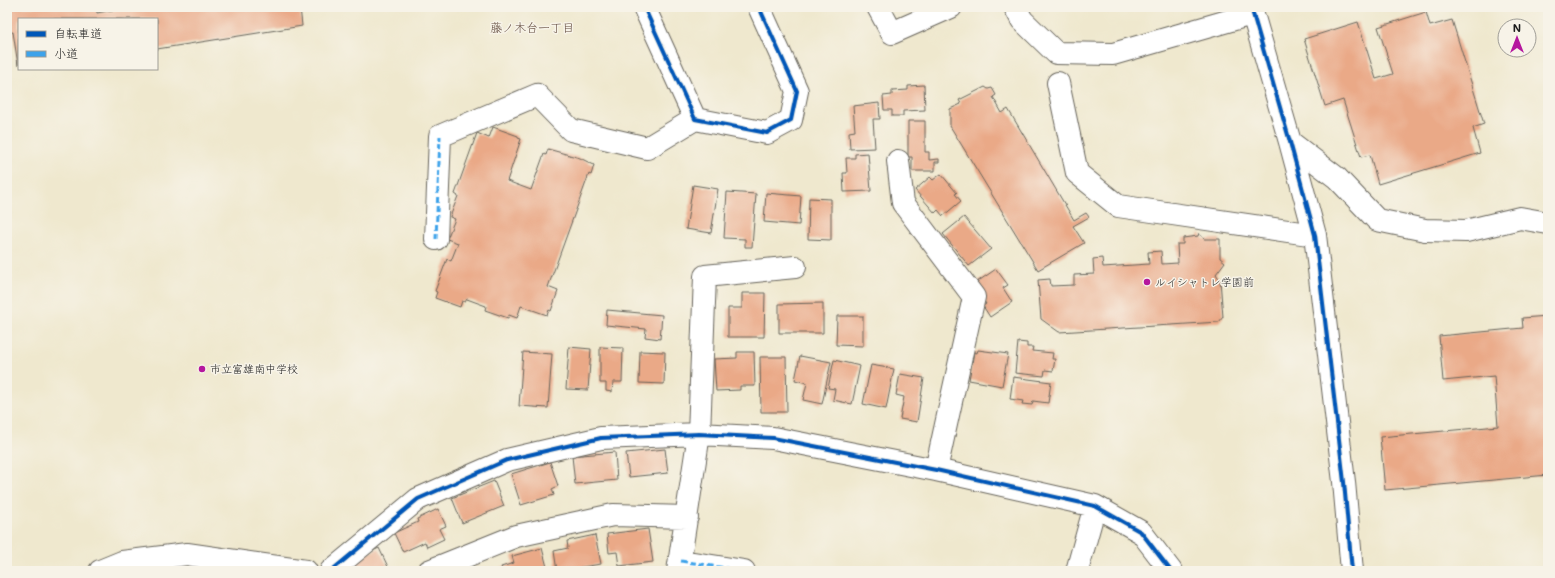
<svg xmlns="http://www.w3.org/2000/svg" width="1555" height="578" font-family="Mali,'Klee One',sans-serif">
<rect width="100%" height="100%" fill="#f7f3e8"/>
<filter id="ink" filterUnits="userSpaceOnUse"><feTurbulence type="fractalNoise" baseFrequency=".025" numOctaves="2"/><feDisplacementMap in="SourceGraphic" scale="8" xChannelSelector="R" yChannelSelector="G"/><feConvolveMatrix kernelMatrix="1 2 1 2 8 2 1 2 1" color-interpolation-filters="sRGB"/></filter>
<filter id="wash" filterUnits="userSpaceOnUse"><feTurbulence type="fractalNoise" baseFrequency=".012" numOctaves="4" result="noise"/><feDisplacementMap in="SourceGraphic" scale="16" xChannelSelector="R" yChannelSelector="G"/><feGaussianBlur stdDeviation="0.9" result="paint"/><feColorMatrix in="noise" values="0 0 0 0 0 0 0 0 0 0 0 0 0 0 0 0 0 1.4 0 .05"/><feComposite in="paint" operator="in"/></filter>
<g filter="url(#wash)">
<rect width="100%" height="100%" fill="#efe8ce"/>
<g id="blocks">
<!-- building -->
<path fill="#eaa987" d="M7,7H96L97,13L128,7H300L302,26L157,49V19H19L18,65L13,32L7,33Z
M1426,12L1430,26L1452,20L1484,124L1473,128L1480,153L1378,184L1370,155L1361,157L1343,100L1325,106L1304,39L1358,22L1376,79L1393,74L1378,27Z
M924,85L925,110L903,111V116H892V110H884L883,96L892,95V91L908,90V86Z
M985,87L988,89L992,88L996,95L993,97L1002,113L1008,109L1074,220L1086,213L1089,217L1073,226L1084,243L1038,270L950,126V109L961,104L959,100Z
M879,103L880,119H873L875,148L850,149L849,132L855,131L853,106Z
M908,121H925V152H929V160L939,159V162H935V171H912V157H908Z
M493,127L518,136V138L521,139L507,181L531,190L544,154L546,155L548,149L580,158L594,165L591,175L589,174L548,287L558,291L551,311L549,310L547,315L521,306L517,318L509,315L508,318L485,310L486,306L467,299L465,302L462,301L460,307L435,298L437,292L435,291L447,259L451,261L458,243L447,239L455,219L450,217L458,196L455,194L477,133L489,138Z
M868,153L871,191L844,192L843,173H847L846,158H855V154Z
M941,174L957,193L955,194L961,201L943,216L938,210L935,213L915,190L930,177L933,180Z
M693,185L718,189L711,233L686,229Z
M727,192L756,194L752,247H745V239L724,238Z
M766,193L801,196L799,225L764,222Z
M809,198L831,199V240L808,239Z
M964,217L991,249L969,266L943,234Z
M1199,233L1204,239H1220V258L1225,262L1216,274L1220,280L1223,317L1219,322L1059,332L1041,319L1038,280L1050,279L1051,286L1074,285V275L1094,274L1093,259L1102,258L1103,267L1149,264L1148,252L1161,251L1162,264L1178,263L1177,244H1183V238L1198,236Z
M996,269L1008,285L1003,288L1012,302L990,317L983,306L986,304L978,292L982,289L977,282Z
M742,293H765L764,337H728V308H742Z
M823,303V333H779V304Z
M607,310L662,315L660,339L645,337L646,329L606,325Z
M837,316H863V346L836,345Z
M1548,316V475L1385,490L1380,437L1498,426L1494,376L1443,381L1439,336L1523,328L1522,318Z
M1018,342L1027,343V347H1033L1032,351L1053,353L1052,359H1055L1053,371L1045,370L1044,376L1015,373Z
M569,347L591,349L588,390L566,389Z
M600,347L623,348L622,382H613L612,392L606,391V383H600Z
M978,350L1008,354L1002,386L969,380L974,352L977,353Z
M640,351L665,352L664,384L639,383Z
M523,352L552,354L548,408L519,406Z
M737,352H754L755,386H740V390L716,391L714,359L737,358Z
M800,356L831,362L822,404L803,400L807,383L795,380Z
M760,357H786L787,412H761Z
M834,360L860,366L852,404L833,400L835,389L828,388Z
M871,365L894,369L886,409L863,404Z
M900,374L924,378L917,422L900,419L904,397L896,395Z
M1013,377L1051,382L1048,403L1033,401L1032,405L1022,404L1023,401L1010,399Z
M665,449L668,473L629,477L626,453Z
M615,452L617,480L575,484L572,456Z
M550,462L558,486L552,489L554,495L521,505L511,474Z
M494,481L504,506L462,523L452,498Z
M438,509L446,526L439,529L444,539L427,547L425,542L403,552L394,533L418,522L417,519Z
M648,529L653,562L619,566L617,552L609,553L607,534Z
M595,535L601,564L557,571L554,551L568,548L567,541Z
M379,548L390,571H347L356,559Z
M542,548L548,571H503L501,567L514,563L512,556Z"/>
</g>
</g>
<g filter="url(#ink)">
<use href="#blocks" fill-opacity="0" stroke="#66635a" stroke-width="1"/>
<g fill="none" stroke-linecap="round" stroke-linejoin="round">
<defs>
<path id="minor" d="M644,7L695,119L767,133L791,120L797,91L759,7
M878,7L892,33L951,7
M1015,7L1022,20L1056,53L1113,54L1252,14
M1251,7L1290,142L1315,235L1344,482L1352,571
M1058,83L1077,173L1118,206L1315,235
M1290,142L1337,178L1377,220L1425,230L1466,231L1520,218L1548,223
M898,161L903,203L974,297L936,470
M436,239L440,136L537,95L571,130L647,148L695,119
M681,561L744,571
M100,571L122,562L187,554L306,571
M331,571L418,499L507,460L601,438L699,434L773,438L936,470L1095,506L1141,532L1171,571
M429,571L516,536L613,515L687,517
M678,571L699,434L705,276L795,267
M1077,571L1095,506"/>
</defs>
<!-- minor casing -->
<use href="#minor" stroke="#66635a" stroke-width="24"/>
<!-- minor -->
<use href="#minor" stroke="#fff" stroke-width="22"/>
<!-- quiet -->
<path stroke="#3da2ea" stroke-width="3" stroke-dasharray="6 3" stroke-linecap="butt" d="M436,239L440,136
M681,561L744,571"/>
<defs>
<path id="cycleway" d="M644,7L695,119L767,133L791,120L797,91L759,7
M1251,7L1290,142L1315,235L1344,482L1352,571
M331,571L418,499L507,460L601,438L699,434L773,438L936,470L1095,506L1141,532L1171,571"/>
</defs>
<!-- cycleway casing -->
<use href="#cycleway" stroke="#f7f3e8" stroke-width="6"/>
<!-- cycleway -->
<use href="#cycleway" stroke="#0057b8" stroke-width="4"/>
</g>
</g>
<!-- markers -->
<g fill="#b5179e" stroke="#f7f3e8" stroke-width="1.5">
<circle cx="1147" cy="282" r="4"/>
<circle cx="202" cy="369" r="4"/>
</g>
<g text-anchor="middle" stroke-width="3" stroke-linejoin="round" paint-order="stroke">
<!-- poi labels -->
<g font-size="11" fill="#1c1c1c" stroke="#f7f3e8" text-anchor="start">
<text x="1155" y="286">ルイシャトレ学園前</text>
<text x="210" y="373">市立富雄南中学校</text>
</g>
<!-- neighbourhood labels -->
<g font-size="12" fill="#644d41" stroke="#f7f3e8">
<text x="532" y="32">藤ノ木台一丁目</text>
</g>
</g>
<!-- margin -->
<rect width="1555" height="578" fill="none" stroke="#f7f3e8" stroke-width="24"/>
<!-- legend -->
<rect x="18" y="18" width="140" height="52" fill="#f7f3e8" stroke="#9f9d96"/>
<rect x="26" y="31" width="20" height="6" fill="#0057b8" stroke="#9f9d96"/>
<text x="54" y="38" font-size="12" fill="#1c1c1c">自転車道</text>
<rect x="26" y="51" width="20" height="6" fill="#3da2ea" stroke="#9f9d96"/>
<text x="54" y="58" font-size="12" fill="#1c1c1c">小道</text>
<!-- north arrow -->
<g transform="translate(1517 38)"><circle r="19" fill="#f7f3e8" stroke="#9f9d96"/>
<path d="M0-3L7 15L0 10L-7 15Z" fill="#b5179e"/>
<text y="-6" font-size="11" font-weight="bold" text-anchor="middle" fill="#1c1c1c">N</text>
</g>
</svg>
